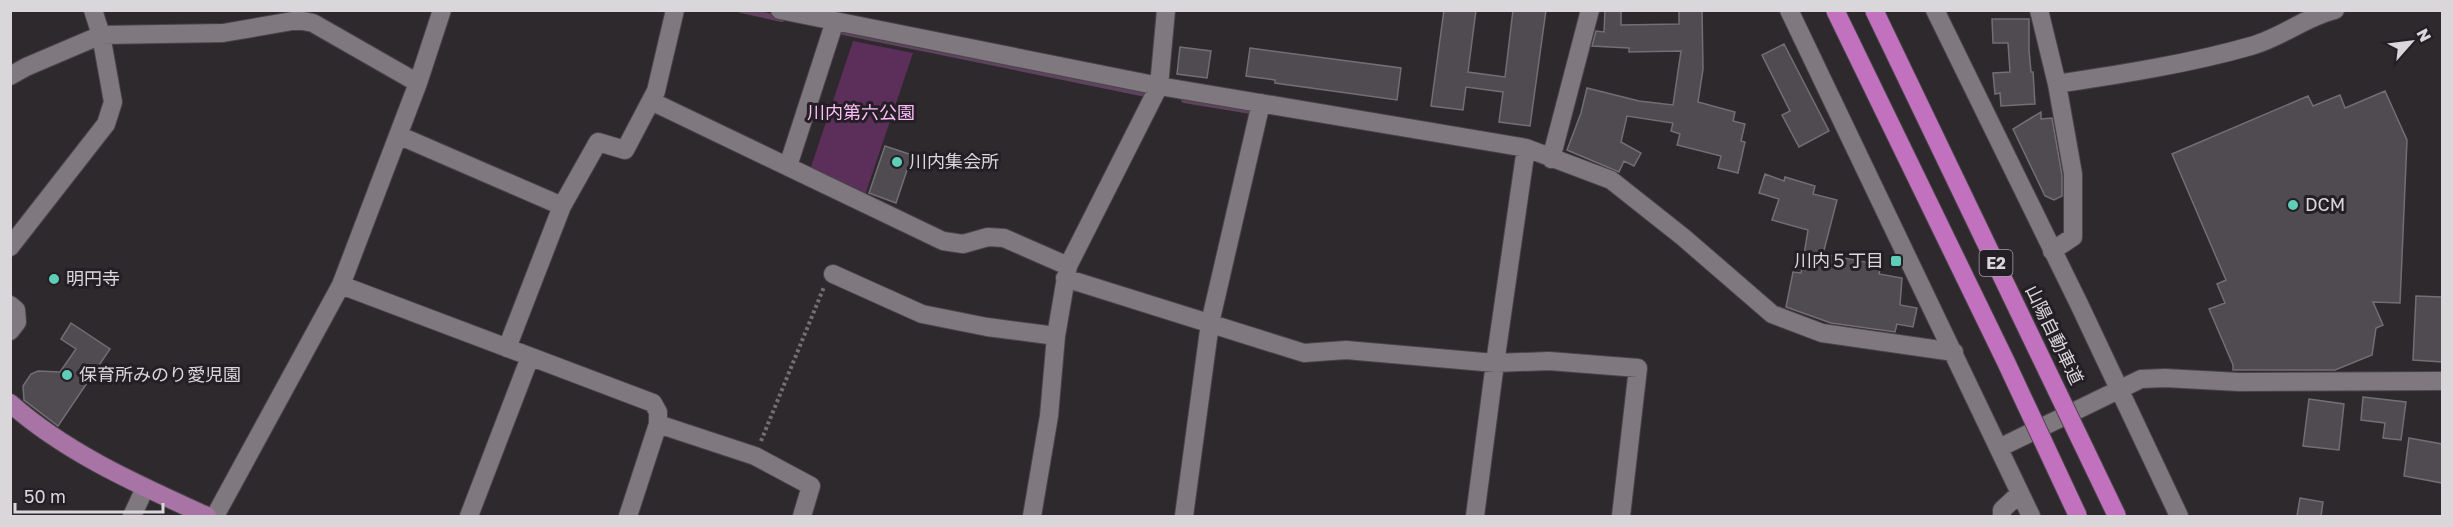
<svg xmlns="http://www.w3.org/2000/svg" width="2453" height="527" font-family="'Golos Text','Noto Sans JP',sans-serif">
<rect width="100%" height="100%" fill="#2e292d"/>
<!-- green -->
<path fill="#5b2f5a" d="M853,41L913,53L864,198L809,173Z"/>
<g fill="none" stroke-linecap="round" stroke-linejoin="round">
<!-- stream -->
<path stroke="#5e425e" stroke-width="6" d="M741,10L782,19
M843,32L1146,94
M1184,100L1257,112"/>
</g>
<!-- building -->
<path fill="#504b50" stroke="#736e73" stroke-width="1.5" d="M1444,10H1476L1468,72L1505,77L1513,10H1546L1530,126L1499,122L1503,92L1466,87L1463,110L1431,106Z
M1605,10H1621V25L1679,24V10H1702L1703,69L1698,102L1735,112L1733,121L1745,124L1741,141L1745,142L1738,173L1718,168L1721,156L1677,145L1680,134L1671,131L1673,123L1627,116L1621,142L1641,153L1634,166L1624,161L1619,172L1567,150L1581,113L1587,88L1639,101L1673,105L1681,51L1629,52V48L1592,46L1596,31L1604,32Z
M1992,19H2029V50L2031,72H2033L2035,104L2001,106L2000,93L1995,94L1993,73L2010,72L2008,43H1993Z
M1784,44L1829,131L1799,147L1782,115L1790,111L1762,55Z
M1180,47L1211,51L1207,78L1177,74Z
M1250,48L1401,68L1397,100L1275,83V80L1246,76Z
M2385,91L2407,140L2400,303L2373,302L2383,325L2376,328L2372,355L2335,370H2233V365L2209,309L2225,303L2217,284L2226,280L2172,154L2308,96L2313,106L2340,95L2345,108Z
M2041,112V119L2052,118L2062,175V196L2054,200L2045,196L2013,129Z
M885,146L912,155L896,203L869,193Z
M1765,174L1784,181L1785,177L1815,186L1813,194L1837,200L1823,254L1881,265L1879,274L1902,278L1900,305L1917,308L1913,327L1897,324L1895,332L1831,323L1786,307L1793,272L1801,273L1808,230L1772,220L1779,199L1759,193Z
M2416,296L2442,297V362L2413,360Z
M71,323L110,349L58,426L24,400L23,386L31,374L38,371L60,372L76,349L61,339Z
M2363,397L2406,402L2401,440L2383,438L2385,423L2361,420Z
M2309,399L2344,404L2339,450L2303,446Z
M2409,438L2442,444V483L2404,476Z
M2300,498L2323,502L2321,516H2297Z"/>
<g fill="none" stroke-linecap="round" stroke-linejoin="round">
<defs>
<path id="minor" d="M780,10L1159,86L1526,148L1611,180L1683,237L1772,314L1822,333L1954,352
M1789,10L2031,516
M1935,10L2079,304L2179,516
M2039,10L2057,84L2073,174V237L2052,251
M10,76L26,67L101,35L223,33L298,20L313,23L418,83
M2057,84C2122,74 2188,64 2251,46C2281,38 2305,17 2335,10
M651,101L943,241L963,244L988,237L1004,238L1068,266
M398,135L562,206
M1551,159L1590,10
M788,166L835,21
M10,247L106,124L113,102L101,35L93,10
M833,274L922,314L987,327L1056,336
M1065,278L1304,353L1346,350L1495,363L1549,361L1638,368L1621,516
M341,285L653,403L658,412V424L628,516
M10,305L16,310L17,322L10,331
M507,348L562,206L598,142L625,150L656,91L675,10
M658,424L755,456L811,486L802,516
M1999,448L2141,379L2165,378L2239,382L2442,381
M132,516L145,488
M215,516L341,285L418,83L442,10
M469,516L530,357
M1032,516L1049,416L1056,336L1068,266L1159,86L1166,10
M1184,516L1210,323L1261,103
M1475,516L1495,363L1526,148
M2002,516V510L2020,493"/>
<path id="major" d="M10,403C66,453 139,485 207,516"/>
</defs>
<!-- minor casing -->
<use href="#minor" stroke="#494549" stroke-width="20"/>
<!-- major casing -->
<use href="#major" stroke="#494549" stroke-width="20"/>
<!-- path -->
<path stroke="#736f72" stroke-width="4" stroke-dasharray="3 3" stroke-linecap="butt" d="M761,441L824,287"/>
<!-- minor -->
<use href="#minor" stroke="#7f797f" stroke-width="18"/>
<!-- major -->
<use href="#major" stroke="#a774a5" stroke-width="18"/>
<defs>
<path id="highway-bridge" d="M1835,10L2006,362L2078,516
M1874,10L2117,516"/>
</defs>
<!-- highway-bridge casing -->
<use href="#highway-bridge" stroke="#494549" stroke-width="20" stroke-linecap="butt"/>
<!-- highway-bridge -->
<use href="#highway-bridge" stroke="#c271be" stroke-width="18"/>
</g>
<!-- markers -->
<g fill="#5eceb8" stroke="#241f24" stroke-width="2">
<circle cx="897" cy="162" r="6"/>
<circle cx="2293" cy="205" r="6"/>
<rect x="1890" y="255" width="12" height="12" rx="3"/>
<circle cx="54" cy="279" r="6"/>
<circle cx="67" cy="375" r="6"/>
</g>
<g text-anchor="middle" stroke-width="6" stroke-linejoin="round" paint-order="stroke">
<!-- shield labels -->
<rect fill="#241f24" stroke="#a3a0a3" stroke-width="1.5" x="1979.5" y="250" width="33" height="26" rx="4.5"/>
<g font-size="16" font-weight="bold" fill="#dad7da">
<text x="1996" y="269">E2</text>
</g>
<!-- park labels -->
<g font-size="18" fill="#febcfa" stroke="#241f24">
<text x="861" y="119">川内第六公園</text>
</g>
<!-- poi labels -->
<g font-size="18" fill="#dad7da" stroke="#241f24" text-anchor="start">
<text x="909" y="168">川内集会所</text>
<text x="2305" y="211">DCM</text>
<text x="1884" y="267" text-anchor="end">川内５丁目</text>
<text x="66" y="285">明円寺</text>
<text x="79" y="381">保育所みのり愛児園</text>
</g>
<!-- street labels -->
<g font-size="18" fill="#dad7da" stroke="#241f24">
<text transform="translate(2054 335) rotate(64)" y="6">山陽自動車道</text>
</g>
</g>
<!-- border -->
<rect width="2453" height="527" fill="none" stroke="#dad7da" stroke-width="24"/>
<!-- north arrow -->
<g transform="translate(2411 42) rotate(62)" stroke="#241f24" stroke-width="4.5" paint-order="stroke">
<path d="M0-4.5L10 22L0 15L-10 22Z" fill="#dad7da"/>
<text y="-9" font-size="16" font-weight="bold" text-anchor="middle" fill="#dad7da">N</text>
</g>
<!-- scale -->
<path d="M15 503v9h148v-9" fill="none" stroke="#dad7da" stroke-width="3"/>
<text x="24" y="503" font-size="18" fill="#dad7da" stroke="#241f24" stroke-width="4.5" paint-order="stroke">50 m</text>
</svg>
